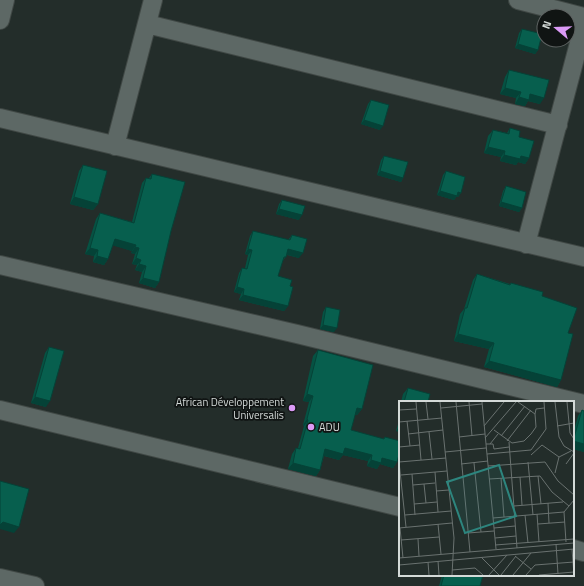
<svg xmlns="http://www.w3.org/2000/svg" width="584" height="586" font-family="'Titillium Web',sans-serif">
<rect width="100%" height="100%" fill="#232d2a"/>
<g fill="none" stroke-linecap="round" stroke-linejoin="round">
<defs>
<path id="minor" d="M518,0L584,17
M0,20L5,0
M147,24L558,125
M0,118L584,257
M115,146L153,0
M526,244L584,24
M0,265L297,334L584,404
M0,410L400,507
M573,549L584,552
M0,578L35,586"/>
</defs>
<!-- minor casing -->
<use href="#minor" stroke="#404845" stroke-width="20"/>
<!-- minor -->
<use href="#minor" stroke="#5d6865" stroke-width="18"/>
</g>
<!-- wall -->
<path fill="#065243" d="M522,29L538,50L535,54L515,48L519,33Z
M509,70L540,104L528,101L525,106L515,104L516,98L500,94L505,77Z
M371,100L380,130L361,124L368,104Z
M510,128L519,137L529,158L525,164L518,162L516,165L500,161L501,157L484,153L488,136L493,130L507,133Z
M384,156L403,178L401,182L377,175L381,160Z
M83,165L98,204L93,210L70,204L79,171Z
M446,171L461,193L458,197L457,196L454,200L437,195L443,175Z
M152,174L171,231L159,282L155,288L139,283L142,272L135,270L137,265L132,264L135,254L131,253L132,251L113,245L108,259L104,265L93,262L94,256L85,254L96,219L100,213L132,222L142,183L146,178H149Z
M506,186L522,208L519,212L499,206L503,191Z
M282,200L299,220L276,214L279,204Z
M253,231L288,240L292,235L299,258L287,255L282,262L278,276L290,286L288,306L284,311L239,300L241,294L234,292L239,273L242,268H245L248,255L245,254L250,236Z
M477,274L510,284L511,283L542,296L568,333L561,380L557,387L484,367L489,349L454,341L460,314L464,309L473,280Z
M326,307L334,332L320,329L323,312Z
M49,347L46,407L31,403L45,353Z
M318,350L362,409L357,415L355,414L351,430L383,439L385,437L397,462L393,468L380,464L377,469L367,466L368,461L343,455L339,460L324,456L320,470L316,476L288,469L292,454L296,448H298L304,426L303,425L309,402L303,401L313,356Z
M408,388L428,402H401L403,394Z
M582,410L584,411V452L573,449V434L578,416Z
M400,417V432L396,431Z
M442,575H483L480,586H439Z"/>
<!-- shaded-wall -->
<path fill="#054237" d="M518,44L538,50L535,54L515,48Z
M505,88L521,92L516,98L500,94Z
M530,94L544,98L540,104L528,101L525,106L515,104L519,97Z
M364,120L383,126L380,130L361,124Z
M488,147L505,151L501,157L484,153Z
M504,155L521,156L529,158L525,164L518,162L516,165L500,161Z
M380,171L403,178L401,182L377,175Z
M440,191L458,192L461,193L458,197L457,196L454,200L437,195Z
M74,197L98,204L93,210L70,204Z
M501,202L522,208L519,212L499,206Z
M279,209L302,215L299,220L276,214Z
M115,239L136,245L132,251L111,245Z
M135,247L139,248L135,254L131,253Z
M90,248L98,250L94,256L85,254Z
M248,249L252,250L248,255L245,254Z
M288,249L303,253L299,258L285,254Z
M97,256L108,259L104,265L93,262Z
M136,258L141,260L137,265L132,264Z
M139,264L146,266L142,272L135,270Z
M143,278L159,282L155,288L139,283Z
M237,287L244,289L241,294L234,292Z
M243,295L288,306L284,311L239,300Z
M323,325L337,328L334,332L320,329Z
M458,334L494,343L489,349L454,341Z
M489,361L561,380L557,387L484,367Z
M307,394L313,396L309,402L303,401Z
M35,397L50,401L46,407L31,403Z
M357,408L362,409L357,415L352,414Z
M307,419L308,420L304,426L303,425Z
M400,426V432L396,431Z
M573,441L584,444V452L573,449Z
M345,448L372,455L368,461L343,455L339,460L321,455L325,449Z
M382,458L397,462L393,468L380,464L377,469L367,466L371,460Z
M293,463L320,470L316,476L288,469Z
M3,522L19,527L14,533L0,529V525Z"/>
<!-- building -->
<path fill="#075f4e" stroke="#054237" d="M522,29L542,34L538,50L518,44Z
M509,70L549,80L544,98L530,94L529,100L519,97L521,92L505,88Z
M371,100L389,105L383,126L364,120Z
M510,128L520,131L519,137L534,141L529,158L521,156L520,159L504,155L505,151L488,147L493,130L509,134Z
M384,156L408,162L403,178L380,171Z
M83,165L107,171L98,204L74,197Z
M446,171L465,177L461,193L458,192L457,196L440,191Z
M152,174L185,182L171,231L159,282L143,278L146,266L139,264L141,260L136,258L139,248L135,247L136,245L115,239L108,259L97,256L98,250L90,248L100,213L134,223L146,178L151,179Z
M506,186L526,192L522,208L501,202Z
M282,200L305,206L302,215L279,209Z
M253,231L290,240L292,235L307,239L303,253L288,249L286,257H284L278,276L292,280L290,286L293,287L288,306L243,295L244,289L237,287L242,268L247,269L252,250L248,249Z
M477,274L510,285L511,283L543,292L542,296L577,308L568,333L573,334L561,380L489,361L494,343L458,334L465,308H467Z
M326,307L340,310L337,328L323,325Z
M49,347L64,351L50,401L35,397Z
M318,350L373,365L362,409L357,408L351,430L384,439L385,437L400,441V451L397,462L382,458L381,463L371,460L372,455L345,448L343,454L325,449L320,470L293,463L296,448L300,449L308,420L307,419L313,396L307,394Z
M408,388L430,394L428,402H404Z
M582,410L584,411V444L573,441Z
M0,481L29,489L19,527L3,522L0,525Z
M444,575H483L480,586H441Z"/>
<!-- markers -->
<g fill="#db9af6" stroke="#101413" stroke-width="1.5">
<circle cx="292" cy="408" r="4"/>
<circle cx="311" cy="427" r="4"/>
</g>
<g text-anchor="middle" stroke-width="3.5" stroke-linejoin="round" paint-order="stroke">
<!-- poi labels -->
<g font-size="11" fill="#d4dad8" stroke="#101413" text-anchor="end">
<text x="284" y="406">African Développement<tspan x="284" dy="13">Universalis</tspan></text>
<text x="319" y="431" text-anchor="start">ADU</text>
</g>
</g>
<!-- overview -->
<g transform="translate(399 401)">
<rect width="175" height="175" fill="#232d2a"/>
<path fill="none" stroke="#6a7270" stroke-width="1" d="M17,1L22,59M27,1L29,18M41,1L55,137L53,174M57,1L71,151M70,1L73,35M83,1L97,148M156,1L160,36L165,45L175,51M168,1L171,32L175,38M42,7L83,3M0,9L17,8M136,13L137,8L145,7M8,20L11,45M0,21L43,17M85,25L105,1M158,25L175,22M95,29L113,42L125,40L132,33L137,26L136,13L119,1M30,31L33,58M9,33L44,29M102,35L126,5M60,36L86,33M86,37L117,1M108,40L132,9M110,41L118,147M87,43H94L95,48L110,46M91,43L99,33M0,46L21,44M46,51L87,47M88,53L132,49L147,28L145,1M132,54L143,44L160,56M0,61L7,126M0,61L47,57M129,61L134,114M75,62L82,131M62,63L89,60M167,63L175,52M89,65L146,61L159,80L175,94M36,71L39,111M156,72L160,56L172,50M13,73L16,114M2,74L48,70M139,75L142,103M121,76L123,104M102,77L105,116M90,78L141,75L153,91L170,105M25,83L27,102M14,84L36,82M37,90L50,89M149,102L150,122M15,103L38,101M115,105L164,101M165,111L167,141M138,113L140,141M6,114L52,110M126,114L129,142M94,117L165,111L175,99M39,123L42,153M139,123L166,121M0,127L53,122M1,127L4,157M95,127L116,125M69,132L95,130M96,137L117,135M19,138L20,155M2,139L40,136M157,143L159,173M96,144L175,138M173,148L175,174M116,155L132,168M82,156L100,174M0,157L175,142M39,160L40,174M29,161L30,174M0,164L175,148M53,169L76,167L84,174M90,174L108,154M102,174L117,155M114,174L132,152M127,174L136,164L175,161M140,174L175,171"/>
<path fill="#2d857e" fill-opacity="0.15" stroke="#2d857e" stroke-width="2" d="M100,64L117,115L66,132L48,81Z"/>
<rect width="175" height="175" fill="none" stroke="#d4dad8" stroke-width="2"/>
</g>
<!-- north arrow -->
<g transform="translate(556 28) rotate(289)"><circle r="19" fill="#101413" stroke="#5e6362"/>
<path d="M0-3L7 15L0 10L-7 15Z" fill="#db9af6"/>
<text y="-6" font-size="11" font-weight="bold" text-anchor="middle" fill="#d4dad8">N</text>
</g>
</svg>
